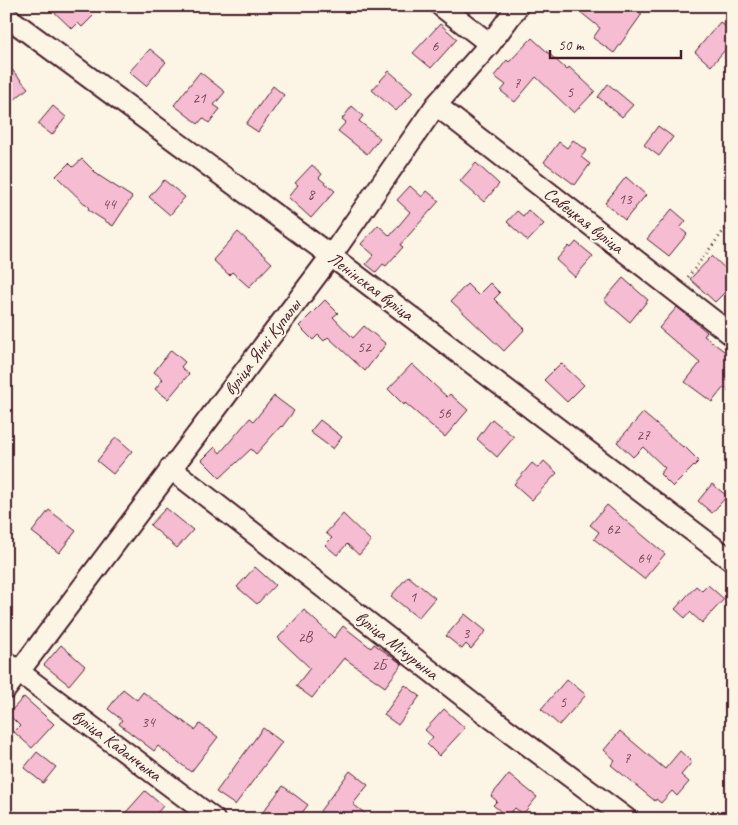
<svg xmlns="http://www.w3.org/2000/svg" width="738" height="825" font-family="Caveat,sans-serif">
<rect width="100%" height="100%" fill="#fcf5e5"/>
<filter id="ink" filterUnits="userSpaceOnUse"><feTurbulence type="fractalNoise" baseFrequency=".02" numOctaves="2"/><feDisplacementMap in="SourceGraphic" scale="10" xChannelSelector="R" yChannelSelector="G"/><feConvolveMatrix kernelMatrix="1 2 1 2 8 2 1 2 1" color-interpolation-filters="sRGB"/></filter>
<g filter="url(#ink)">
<!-- building -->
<path fill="#f6bdd2" stroke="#4a1f2b" d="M48,6H83L93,16L82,27L78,23L72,29Z
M573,6H631L642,14L614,53L593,38L600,28Z
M720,22L732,32V42L711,66L695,52Z
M440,24L457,39L431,68L413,53Z
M532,38L567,70L569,67L595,91L574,113L536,77L515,102L501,91L506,85L494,76L507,60L509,62Z
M150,49L166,62L146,86L129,72Z
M6,63L28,88L6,107Z
M389,71L413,92L396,111L372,90Z
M200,72L225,92L214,105L220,109L209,123L203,118L198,124L174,105Z
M608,84L633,105L622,117L598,97Z
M273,86L284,95L258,132L246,124Z
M53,106L66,117L52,135L38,124Z
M352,106L363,116L359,121L380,138L367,154L338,131L346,122L342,119Z
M658,126L673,137L659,156L644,145Z
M573,140L587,150L581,157L590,164L575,185L544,162L559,142L567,148Z
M82,159L98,175L132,197L113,226L88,210L89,208L56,176L69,163L73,167Z
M476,163L499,184L484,202L460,181Z
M312,165L322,174L319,178L335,191L311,218L288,197L298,185L295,183Z
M626,177L646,195L625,220L605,203Z
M164,180L185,197L170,215L149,197Z
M410,186L422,197L427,191L439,201L400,245L403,247L386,266L383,264L376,272L366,264L374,255L361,244L378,225L390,236L410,212L397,200Z
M672,209L686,221L680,228L687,234L669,256L647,239Z
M528,210L544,224L528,241L507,222L517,211L523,216Z
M238,232L272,263L249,287L232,272L229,275L213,260Z
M576,242L593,256L575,277L556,260L569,246L571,248Z
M712,256L731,274L725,280L731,286L715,302L690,279Z
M623,278L648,300L630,322L604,300Z
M490,283L500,293L494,299L525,329L504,351L451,301L467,284L478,295Z
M325,300L338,313L333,317L353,338L364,326L386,344L365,371L328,337L324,341L318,335L313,340L299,326Z
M677,307L707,332L704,336L732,357V394L724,387L712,402L685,382L700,363L659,328Z
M171,350L185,362L181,367L189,374L168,399L155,389L163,379L154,372Z
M561,363L584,385L567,402L544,380Z
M412,364L447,397L450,394L468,410L445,437L405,403L404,405L388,389Z
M274,396L294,411L282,427L281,426L256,454L251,449L220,478L202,460L215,447L220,453L250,418L254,421Z
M643,413L683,447L684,446L699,461L673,487L660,474L665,468L643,447L633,457L617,442Z
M492,419L514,437L497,457L477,439Z
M320,420L342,437L333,449L310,432Z
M116,437L132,451L113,474L97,461Z
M544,461L557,473L532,500L514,484L532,463L538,468Z
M712,484L727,496L712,513L698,501Z
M607,505L665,554L644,579L594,539L599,532L590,525Z
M166,508L193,530L177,548L150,525Z
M49,510L76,531L59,553L32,532Z
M343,514L371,541L359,555L347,544L337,555L325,545L332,538L326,533Z
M255,567L275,585L257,604L237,587Z
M408,576L435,598L418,618L391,596Z
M708,585L724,599L702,623L690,612L685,618L675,609L696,586L702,591Z
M304,610L334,638L343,626L371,648L374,644L402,664L385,687L344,658L312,698L296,686L310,668L278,638Z
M465,614L486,631L471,649L466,644L462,649L446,636Z
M61,645L85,666L69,685L44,665Z
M567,679L586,695L559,725L541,709Z
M405,685L420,696L398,725L384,715Z
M123,689L137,700L143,692L195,730L200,724L218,737L191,772L158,746L154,751L119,724L122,720L108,709Z
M24,697L54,724L32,748L14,732L20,726L8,714Z
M444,709L465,728L439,756L427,744L433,737L425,730Z
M263,728L282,742L235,805L216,792Z
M620,731L665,769L680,751L692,762L681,775L689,782L677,796L672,791L661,803L656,799L655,801L611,765L615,760L604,750Z
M37,752L56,767L43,783L24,768Z
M350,771L368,785L353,804L372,819H330L320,811Z
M509,774L537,797L523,814L515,808L507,817L493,805L497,801L491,796Z
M283,786L308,805L297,819H270L262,813Z
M145,791L163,806L152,819H120Z"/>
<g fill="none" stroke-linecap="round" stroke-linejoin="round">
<defs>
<path id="street" d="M441,6L490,44
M6,16L331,256L732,561
M436,105L732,335
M170,468L482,711L627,819
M6,662L214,819
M6,689L331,256L436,105L490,44L518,6"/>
</defs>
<!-- street casing -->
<use href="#street" stroke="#4a1f2b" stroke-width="24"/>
<!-- path -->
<path stroke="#4a1f2b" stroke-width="3" stroke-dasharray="1 4" stroke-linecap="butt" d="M688,277L732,220"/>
<!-- street -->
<use href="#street" stroke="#fcf5e5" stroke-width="20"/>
</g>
</g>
<g text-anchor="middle" stroke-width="4" stroke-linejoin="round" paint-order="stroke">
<!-- number labels -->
<g font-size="15" fill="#754655">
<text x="435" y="51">6</text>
<text x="517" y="88">7</text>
<text x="570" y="97">5</text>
<text x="199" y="103">21</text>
<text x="311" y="199">8</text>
<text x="625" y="204">13</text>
<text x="109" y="209">44</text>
<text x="364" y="352">52</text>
<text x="444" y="418">56</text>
<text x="643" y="440">27</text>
<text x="613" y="534">62</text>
<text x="644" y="563">64</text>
<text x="413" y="602">1</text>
<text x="466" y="638">3</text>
<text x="305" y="642">2В</text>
<text x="379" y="670">2Б</text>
<text x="563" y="707">5</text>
<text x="148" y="727">34</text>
<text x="627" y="763">7</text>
</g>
<!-- street labels -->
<g font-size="18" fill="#4a1f2b" stroke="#fcf5e5">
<text transform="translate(584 220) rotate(38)" y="6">Савецкая вуліца</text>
<text transform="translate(371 286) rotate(37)" y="6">Ленінская вуліца</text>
<text transform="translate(262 347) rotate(-53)" y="6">вуліца Янкі Купалы</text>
<text transform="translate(397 645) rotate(38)" y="6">вуліца Мічурына</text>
<text transform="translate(117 745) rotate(37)" y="6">вуліца Каданчыка</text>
</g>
</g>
<!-- margin -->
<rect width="738" height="825" fill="none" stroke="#fcf5e5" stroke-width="25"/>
<rect x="12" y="12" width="713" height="800" fill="none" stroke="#4a1f2b" stroke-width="2" filter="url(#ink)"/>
<!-- scale -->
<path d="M550 50v8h131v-8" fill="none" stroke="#4a1f2b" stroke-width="2.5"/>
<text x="558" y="50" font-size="15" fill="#4a1f2b" stroke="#fcf5e5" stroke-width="4" paint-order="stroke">50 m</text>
</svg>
